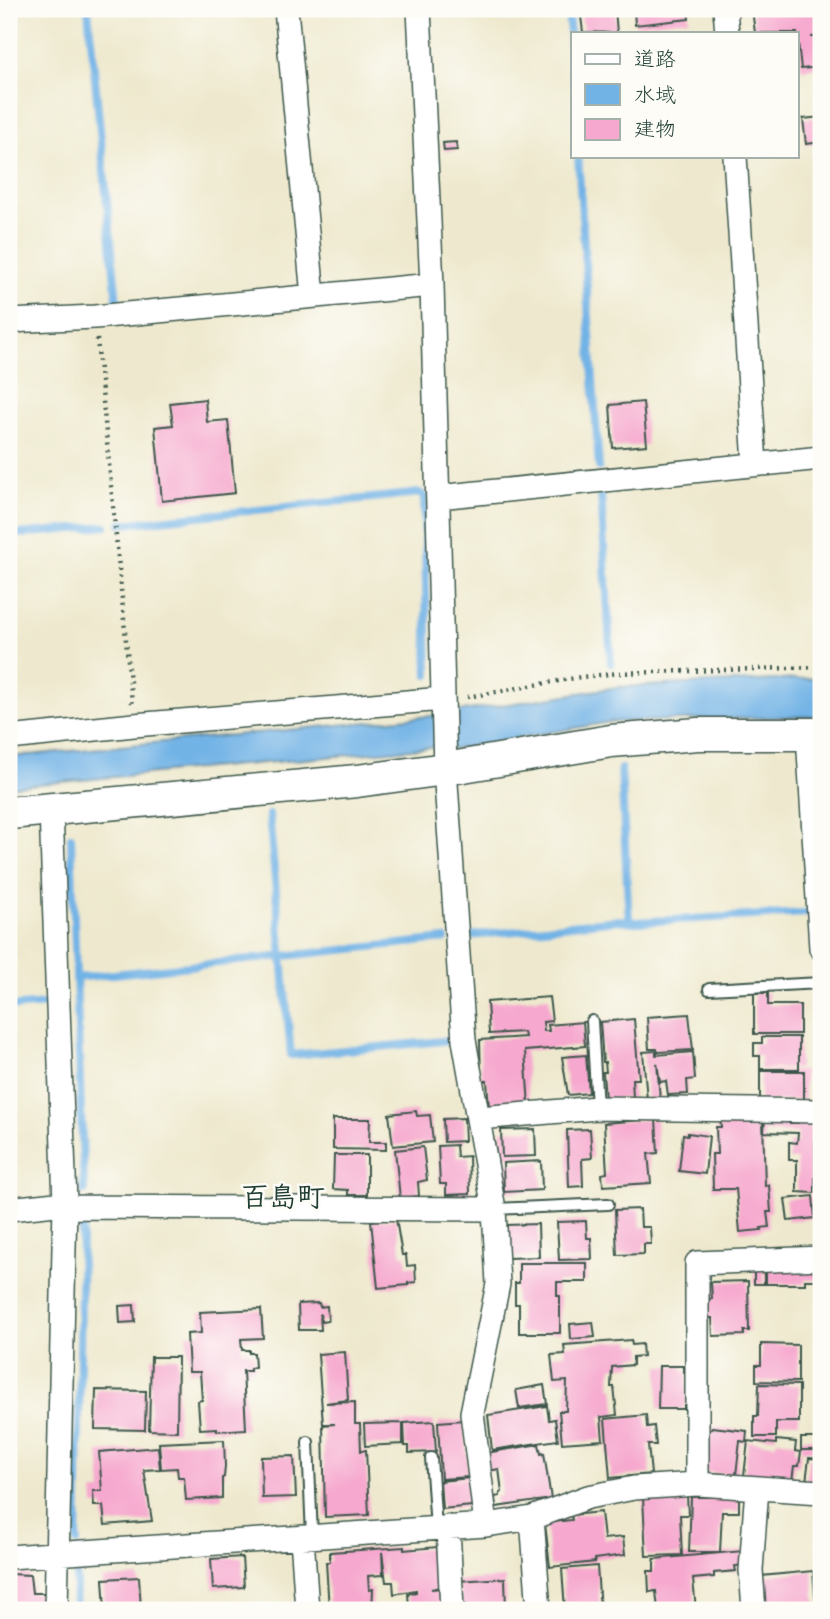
<svg xmlns="http://www.w3.org/2000/svg" width="830" height="1619" font-family="Mali,'Klee One',sans-serif">
<rect width="100%" height="100%" fill="#fdfcf7"/>
<filter id="ink" filterUnits="userSpaceOnUse"><feTurbulence type="fractalNoise" baseFrequency=".0143" numOctaves="2"/><feDisplacementMap in="SourceGraphic" scale="14" xChannelSelector="R" yChannelSelector="G"/><feConvolveMatrix kernelMatrix="1 2 1 2 8 2 1 2 1" color-interpolation-filters="sRGB"/></filter>
<filter id="wash" filterUnits="userSpaceOnUse"><feTurbulence type="fractalNoise" baseFrequency=".00686" numOctaves="4" result="noise"/><feDisplacementMap in="SourceGraphic" scale="28" xChannelSelector="R" yChannelSelector="G"/><feGaussianBlur stdDeviation="1.57" result="paint"/><feColorMatrix in="noise" values="0 0 0 0 0 0 0 0 0 0 0 0 0 0 0 0 0 1.4 0 .05"/><feComposite in="paint" operator="in"/></filter>
<g filter="url(#wash)">
<rect width="100%" height="100%" fill="#eee9ce"/>
<!-- water -->
<path fill="#72b3e6" stroke="#48788d" stroke-width="2" d="M821,678V716L610,722L455,749L432,747L9,787V757L430,716L618,687Z"/>
<g fill="none" stroke-linecap="round" stroke-linejoin="round">
<!-- stream -->
<path stroke="#72b3e6" stroke-width="8" d="M88,9L117,302
M568,9L573,76
M578,156L599,467
M601,493L611,663
M121,524L420,493L424,496L428,675
M9,535L105,526
M621,769L629,921
M269,815L291,1055L454,1040
M71,837L84,1191
M470,936L617,920L635,922L807,913
M76,978L445,939
M9,1007L47,1004
M77,1542L82,1229
M75,1610L77,1567"/>
</g>
<g id="blocks">
<!-- building -->
<path fill="#f6a8ce" d="M580,9H615L617,33L583,32Z
M634,9H688L689,19L635,25Z
M752,9H821V36L811,37H821V67L801,69L797,33H755Z
M821,117V142L806,144L803,119Z
M456,142L457,150L444,151L443,143Z
M205,399L207,422L228,420L235,493L162,501L155,427L173,425L170,403Z
M643,402L647,445L613,448L610,405Z
M754,993H768V1005H800V1034H754Z
M549,997L552,1021L543,1022L544,1031H549L548,1025L583,1022L585,1046L525,1051L529,1106L489,1109L487,1080H481L480,1040L525,1037L524,1032L489,1034L487,1002Z
M689,1014L693,1050L658,1052L657,1049H649L647,1017Z
M634,1019L639,1079H632L633,1098L605,1099L603,1072H606L605,1062H603L600,1022Z
M762,1037H799V1069H760V1056H754V1043H762Z
M656,1051V1055L693,1052L695,1079L687,1080L688,1094L668,1095L666,1081L660,1082L657,1063L660,1099L647,1100L643,1052Z
M586,1055L589,1093L568,1095L562,1057Z
M760,1071H804V1100L760,1102Z
M416,1111L417,1116L430,1115L433,1142L393,1146L389,1114Z
M464,1118L465,1141L444,1142L443,1119Z
M720,1118L763,1120L765,1186L769,1185L771,1212H767L769,1227L761,1228L762,1230L740,1232L736,1189H713L712,1154H717L716,1127H721Z
M333,1119H370L369,1142H386V1150L333,1149Z
M656,1119L658,1153L648,1154L651,1183L603,1186L602,1174L607,1173L604,1123Z
M765,1119L789,1120V1123H798V1119H810L815,1124V1193L797,1192V1160H789V1142L797,1143L798,1133L764,1132Z
M535,1129L536,1156L502,1157L501,1130Z
M590,1129L592,1158L582,1159L583,1186L569,1187L567,1130Z
M688,1133L709,1136L705,1174L679,1171L683,1134L688,1135Z
M456,1145L457,1157L469,1156L470,1194L446,1195V1184H440L438,1146Z
M423,1147L427,1180L418,1182L419,1196L400,1198L395,1150Z
M334,1155H367V1195H348V1190L333,1189Z
M541,1161L542,1190L504,1192L503,1163Z
M813,1196L815,1218L788,1221L785,1199Z
M640,1209L641,1227H650L651,1244H644V1254L617,1255L615,1210Z
M396,1219L402,1255H406L407,1266L415,1265L416,1282L408,1283V1285L378,1288L371,1221Z
M586,1221L587,1238H591L592,1259L559,1260L557,1222Z
M538,1224L539,1257L508,1258L506,1225Z
M519,1263H587V1282H557V1296H560V1333H519V1304H515V1283H519Z
M766,1266H819V1280H805V1284H766Z
M754,1268H764V1284H754Z
M748,1281L749,1331H744V1335L713,1336L712,1318H706L705,1299H712L711,1282Z
M319,1303L320,1307L327,1306L328,1321L321,1322L320,1313L321,1330H299L298,1304Z
M134,1305L135,1322L120,1323L119,1306Z
M261,1309L263,1338L241,1339L242,1350H249V1353H254L255,1367L250,1368V1371H243L246,1429L217,1431V1428L200,1429L198,1401L202,1400L200,1372H189L187,1334L201,1333L200,1312Z
M593,1322L595,1337L571,1339L570,1324Z
M631,1340L632,1345L642,1344L643,1356L633,1357V1365L612,1367L611,1387H614L617,1415L601,1417L603,1440L562,1443L559,1411H566L567,1381L554,1382L551,1355L565,1354L564,1345Z
M761,1344L798,1345V1382L756,1381V1365H761Z
M345,1352L348,1400L326,1403L355,1402V1424H360L361,1451L366,1450L369,1515L325,1517L323,1425L335,1424H323L318,1354Z
M151,1357H178L177,1431L149,1430Z
M659,1366H683V1372L687,1371V1405H684V1409H658Z
M759,1384L799,1385V1422H776V1437H754V1416H758Z
M544,1385L547,1404L519,1408L516,1390Z
M96,1390L146,1391L145,1430L95,1429Z
M547,1406L549,1420L555,1419L558,1440L492,1450L488,1415Z
M646,1415L647,1427L654,1426L656,1445H648L651,1474L610,1478L605,1419Z
M464,1420L469,1477L441,1479L438,1422Z
M434,1421L436,1452L409,1453V1446H405L404,1423Z
M403,1423V1444L365,1446L364,1424Z
M712,1427L747,1431L746,1442L740,1441L736,1475L702,1472L704,1428L712,1429Z
M801,1438H821V1450H801Z
M224,1440L225,1466L224,1477L222,1478V1498L186,1500L184,1477H178L177,1468L161,1469L159,1443Z
M776,1440L796,1442L795,1451L801,1452L799,1466H794L792,1481L744,1476L748,1441L776,1444Z
M539,1444L541,1454L544,1453L551,1499L496,1507L495,1497L500,1496V1493L502,1492L499,1469L488,1471L486,1453Z
M158,1447L160,1469L144,1470L152,1521L105,1525L103,1506H94L93,1491H102L99,1452Z
M294,1456L296,1497L262,1498L261,1457Z
M809,1458L821,1459V1484L806,1482Z
M470,1478L472,1506L442,1509L440,1481Z
M687,1495L688,1515H680L682,1555L646,1556L643,1497Z
M691,1497H739V1512H722L720,1552H689Z
M601,1512L604,1539L623,1537L625,1555L595,1559V1562L550,1567L545,1523L572,1520L571,1515Z
M404,1547V1550L437,1547L441,1587L431,1589L443,1588L446,1610H418L417,1605L409,1606L408,1594L416,1592V1590L394,1594L393,1582H386L382,1552L383,1575L368,1576L369,1590L373,1589L372,1610H329L326,1562H330V1552Z
M743,1551L744,1565L735,1566L736,1571L714,1573V1577L693,1579L696,1610H658L656,1591L649,1592L648,1571H654V1559Z
M242,1557L244,1587L213,1589L211,1559Z
M597,1566L600,1610H565L562,1569Z
M813,1571L816,1610H764L761,1576Z
M9,1574L30,1575L32,1593H47V1604H32L31,1610H9Z
M139,1577L141,1610H105L103,1579Z
M505,1578L506,1610H467V1605L463,1606L457,1581Z"/>
</g>
</g>
<g filter="url(#ink)">
<use href="#blocks" fill-opacity="0" stroke="#3e574b" stroke-width="2"/>
<g fill="none" stroke-linecap="round" stroke-linejoin="round">
<defs>
<path id="lane" d="M709,989L821,983
M592,1021L597,1108
M494,1209L608,1204
M308,1442L312,1537
M431,1458L436,1528"/>
<path id="street" d="M286,9L313,296
M419,9L432,285L445,769L464,1040L494,1209L498,1284L472,1413L486,1525
M725,9L727,33
M735,156L755,464
M9,321L95,317L432,285
M438,497L821,458
M808,735L821,948
M9,738L134,725L443,699
M51,809L65,1203L56,1610
M479,1118L597,1108L821,1111
M65,1207L494,1209
M9,1209L65,1203
M697,1484V1263L821,1258
M532,1518L539,1610
M448,1527L452,1610
M302,1537L307,1610
M9,1557L486,1525L532,1518L588,1497L634,1488L697,1484L821,1492
M754,1610L751,1570L757,1488"/>
<path id="secondary" d="M9,813L357,781L445,769L611,741L698,734H821"/>
</defs>
<!-- lane casing -->
<use href="#lane" stroke="#3e574b" stroke-width="14"/>
<!-- street casing -->
<use href="#street" stroke="#3e574b" stroke-width="26"/>
<!-- secondary casing -->
<use href="#secondary" stroke="#3e574b" stroke-width="35"/>
<!-- path -->
<path stroke="#3e574b" stroke-width="4.5" stroke-dasharray="2 5" stroke-linecap="butt" d="M97,339L132,703
M467,697L581,677L620,673L821,667"/>
<!-- lane -->
<use href="#lane" stroke="#fff" stroke-width="10"/>
<!-- street -->
<use href="#street" stroke="#fff" stroke-width="23"/>
<!-- secondary -->
<use href="#secondary" stroke="#fff" stroke-width="32"/>
</g>
</g>
<g text-anchor="middle" stroke-width="5" stroke-linejoin="round" paint-order="stroke">
<!-- quarter labels -->
<g font-size="28" font-weight="bold" fill="#1f3d34" stroke="#fdfcf7">
<text x="283" y="1206">百島町</text>
</g>
</g>
<!-- margin -->
<rect width="830" height="1619" fill="none" stroke="#fdfcf7" stroke-width="35"/>
<!-- legend -->
<rect x="571" y="32" width="228" height="126" fill="#fdfcf7" stroke="#a4b0a9" stroke-width="2"/>
<rect x="585" y="54" width="35" height="10" fill="#ffffff" stroke="#a4b0a9" stroke-width="2"/>
<text x="634" y="66" font-size="21" fill="#1f3d34">道路</text>
<rect x="585" y="84" width="35" height="21" fill="#72b3e6" stroke="#a4b0a9" stroke-width="2"/>
<text x="634" y="102" font-size="21" fill="#1f3d34">水域</text>
<rect x="585" y="119" width="35" height="21" fill="#f6a8ce" stroke="#a4b0a9" stroke-width="2"/>
<text x="634" y="136" font-size="21" fill="#1f3d34">建物</text>
</svg>
